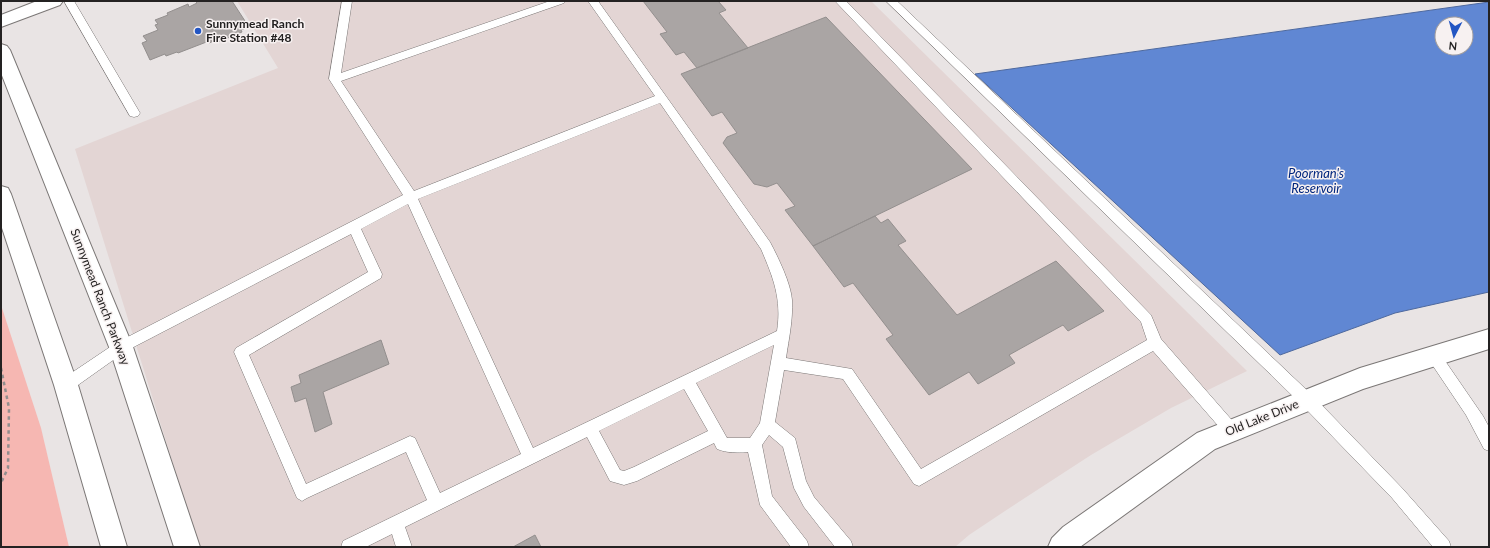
<svg xmlns="http://www.w3.org/2000/svg" width="1490" height="548" font-family="Lato,sans-serif">
<rect width="100%" height="100%" fill="#e9e4e4"/>
<!-- built -->
<path fill="#e3d5d4" d="M237,1H871L1247,371L1171,408L1091,455L1005,511L969,535L955,547H199L75,149L278,68Z"/>
<!-- green -->
<path fill="#f6b7b2" d="M1,305L41,428L69,547H1Z"/>
<!-- water -->
<path fill="#6087d3" stroke="#4e699e" fill-rule="evenodd" d="M1489,2V292L1395,313L1280,355L975,74ZM1442,24H1466V48H1442Z"/>
<!-- building -->
<path fill="#aaa5a4" stroke="#938f8e" d="M232,1L245,21L240,23L244,29L241,30L242,32L218,42L216,40L209,43V41L178,53L177,52L166,56L165,54L150,60L142,43L147,41L143,36L158,30L155,25L158,24L155,20L168,15L167,13L188,4L189,7L197,3L196,2L197,1Z
M643,1H718L726,10L719,13L748,48L697,68L684,52L676,55L660,34L667,32Z
M826,17L972,169L813,246L785,210L795,206L777,183L767,187L754,184L723,143L727,137L737,133L722,112L712,116L681,74Z
M875,216L881,223L888,219L906,241L898,245L957,315L1056,261L1104,311L1068,331L1063,325L1009,355L1015,363L978,384L969,372L929,395L886,339L893,335L853,283L844,287L813,246Z
M381,340L389,364L323,392L332,424L315,432L306,398L295,402L291,387L301,383L299,375Z
M535,535L541,547H513Z"/>
<g fill="none" stroke-linecap="round" stroke-linejoin="round">
<defs>
<path id="lane" d="M64,1H74L140,113L138,116L134,117L130,116Z
M342,1H352L341,73L550,1H565L564,3L341,81L414,191L655,96L588,1H598L770,242C778,257 791,284 792,300C793,320 789,338 786,358L852,369L921,469L1147,340L1141,322L835,1H846L1151,315L1161,339L1237,426L1239,431L1237,436L1232,438L1227,436L1153,351L919,486L914,484L843,379L784,370L775,422L795,438L806,481L814,497L851,541L853,547H835L804,507L794,488L783,447L769,435L762,445L772,496L807,541L809,547H791L760,505L748,452C737,453 727,453 717,449L714,443L637,481L624,485L610,481L587,437L405,527L412,547H396L392,534L366,547H341L343,541L427,500L406,452L307,498L302,501L297,498L234,352L236,348L368,272L351,234L126,351L71,390L66,391L61,390L59,385L61,380L116,343L403,195L329,79ZM660,103L761,249C773,277 782,299 777,331L533,448L418,199ZM408,204L521,454L440,493L415,438L410,436L306,484L249,355L381,278L382,274L361,229ZM774,345L760,423L750,438H727L696,383ZM684,389L708,431L634,467L624,471L620,470L599,431Z
M886,1H897L1312,395L1402,488L1449,541L1451,547H1433L1392,498L1302,405Z
M1434,350L1439,352L1483,416L1489,427V451L1484,449L1466,415L1429,360L1427,356L1429,352Z"/>
<path id="street" d="M37,1H63L60,5L1,27V15Z"/>
<path id="secondary" d="M1,44L7,46L10,50L133,347L200,547H174L109,347L1,73Z
M1,186L8,188L11,194L78,385L127,547H101L54,385L1,225Z
M1489,329V349L1363,389L1215,449L1080,547H1048L1052,538L1063,527L1197,433L1360,368Z"/>
</defs>
<!-- lane casing -->
<use href="#lane" stroke="#7b7776" stroke-width="1"/>
<!-- street casing -->
<use href="#street" stroke="#7b7776" stroke-width="2"/>
<!-- secondary casing -->
<use href="#secondary" stroke="#7b7776" stroke-width="2"/>
<!-- path -->
<path stroke="#928e8e" stroke-width="2.5" stroke-dasharray="3.5 3.5" stroke-linecap="butt" d="M1,368L9,408L8,468L1,483"/>
<!-- lane -->
<use href="#lane" fill="#fff" fill-rule="evenodd"/>
<!-- street -->
<use href="#street" fill="#fff" fill-rule="evenodd"/>
<!-- secondary -->
<use href="#secondary" fill="#fff" fill-rule="evenodd"/>
</g>
<!-- markers -->
<circle fill="#2356c3" stroke="#f7f1f1" stroke-width="1.5" cx="198" cy="31" r="4"/>
<g text-anchor="middle" stroke-width="3" stroke-linejoin="round" paint-order="stroke">
<!-- poi labels -->
<g font-size="12" font-weight="bold" fill="#242222" stroke="#f7f1f1" text-anchor="start">
<text x="206" y="28">Sunnymead Ranch<tspan x="206" dy="14">Fire Station #48</tspan></text>
</g>
<!-- street labels -->
<g font-size="12" fill="#242222" stroke="#f7f1f1">
<text transform="translate(100 297) rotate(69)" y="4">Sunnymead Ranch Parkway</text>
<text transform="translate(1262 418) rotate(-22)" y="4">Old Lake Drive</text>
</g>
<!-- water labels -->
<g font-size="13" font-style="italic" fill="#00267e" stroke="#f7f1f1">
<text x="1316" y="178">Poorman's<tspan x="1316" dy="15">Reservoir</tspan></text>
</g>
</g>
<!-- border -->
<rect width="1490" height="548" fill="none" stroke="#242222" stroke-width="4"/>
<!-- north arrow -->
<g transform="translate(1454 36) rotate(186)"><circle r="19" fill="#f7f1f1" stroke="#a39e9e"/>
<path d="M0-3L7 15L0 10L-7 15Z" fill="#2356c3"/>
<text y="-6" font-size="11" font-weight="bold" text-anchor="middle" fill="#242222">N</text>
</g>
</svg>
